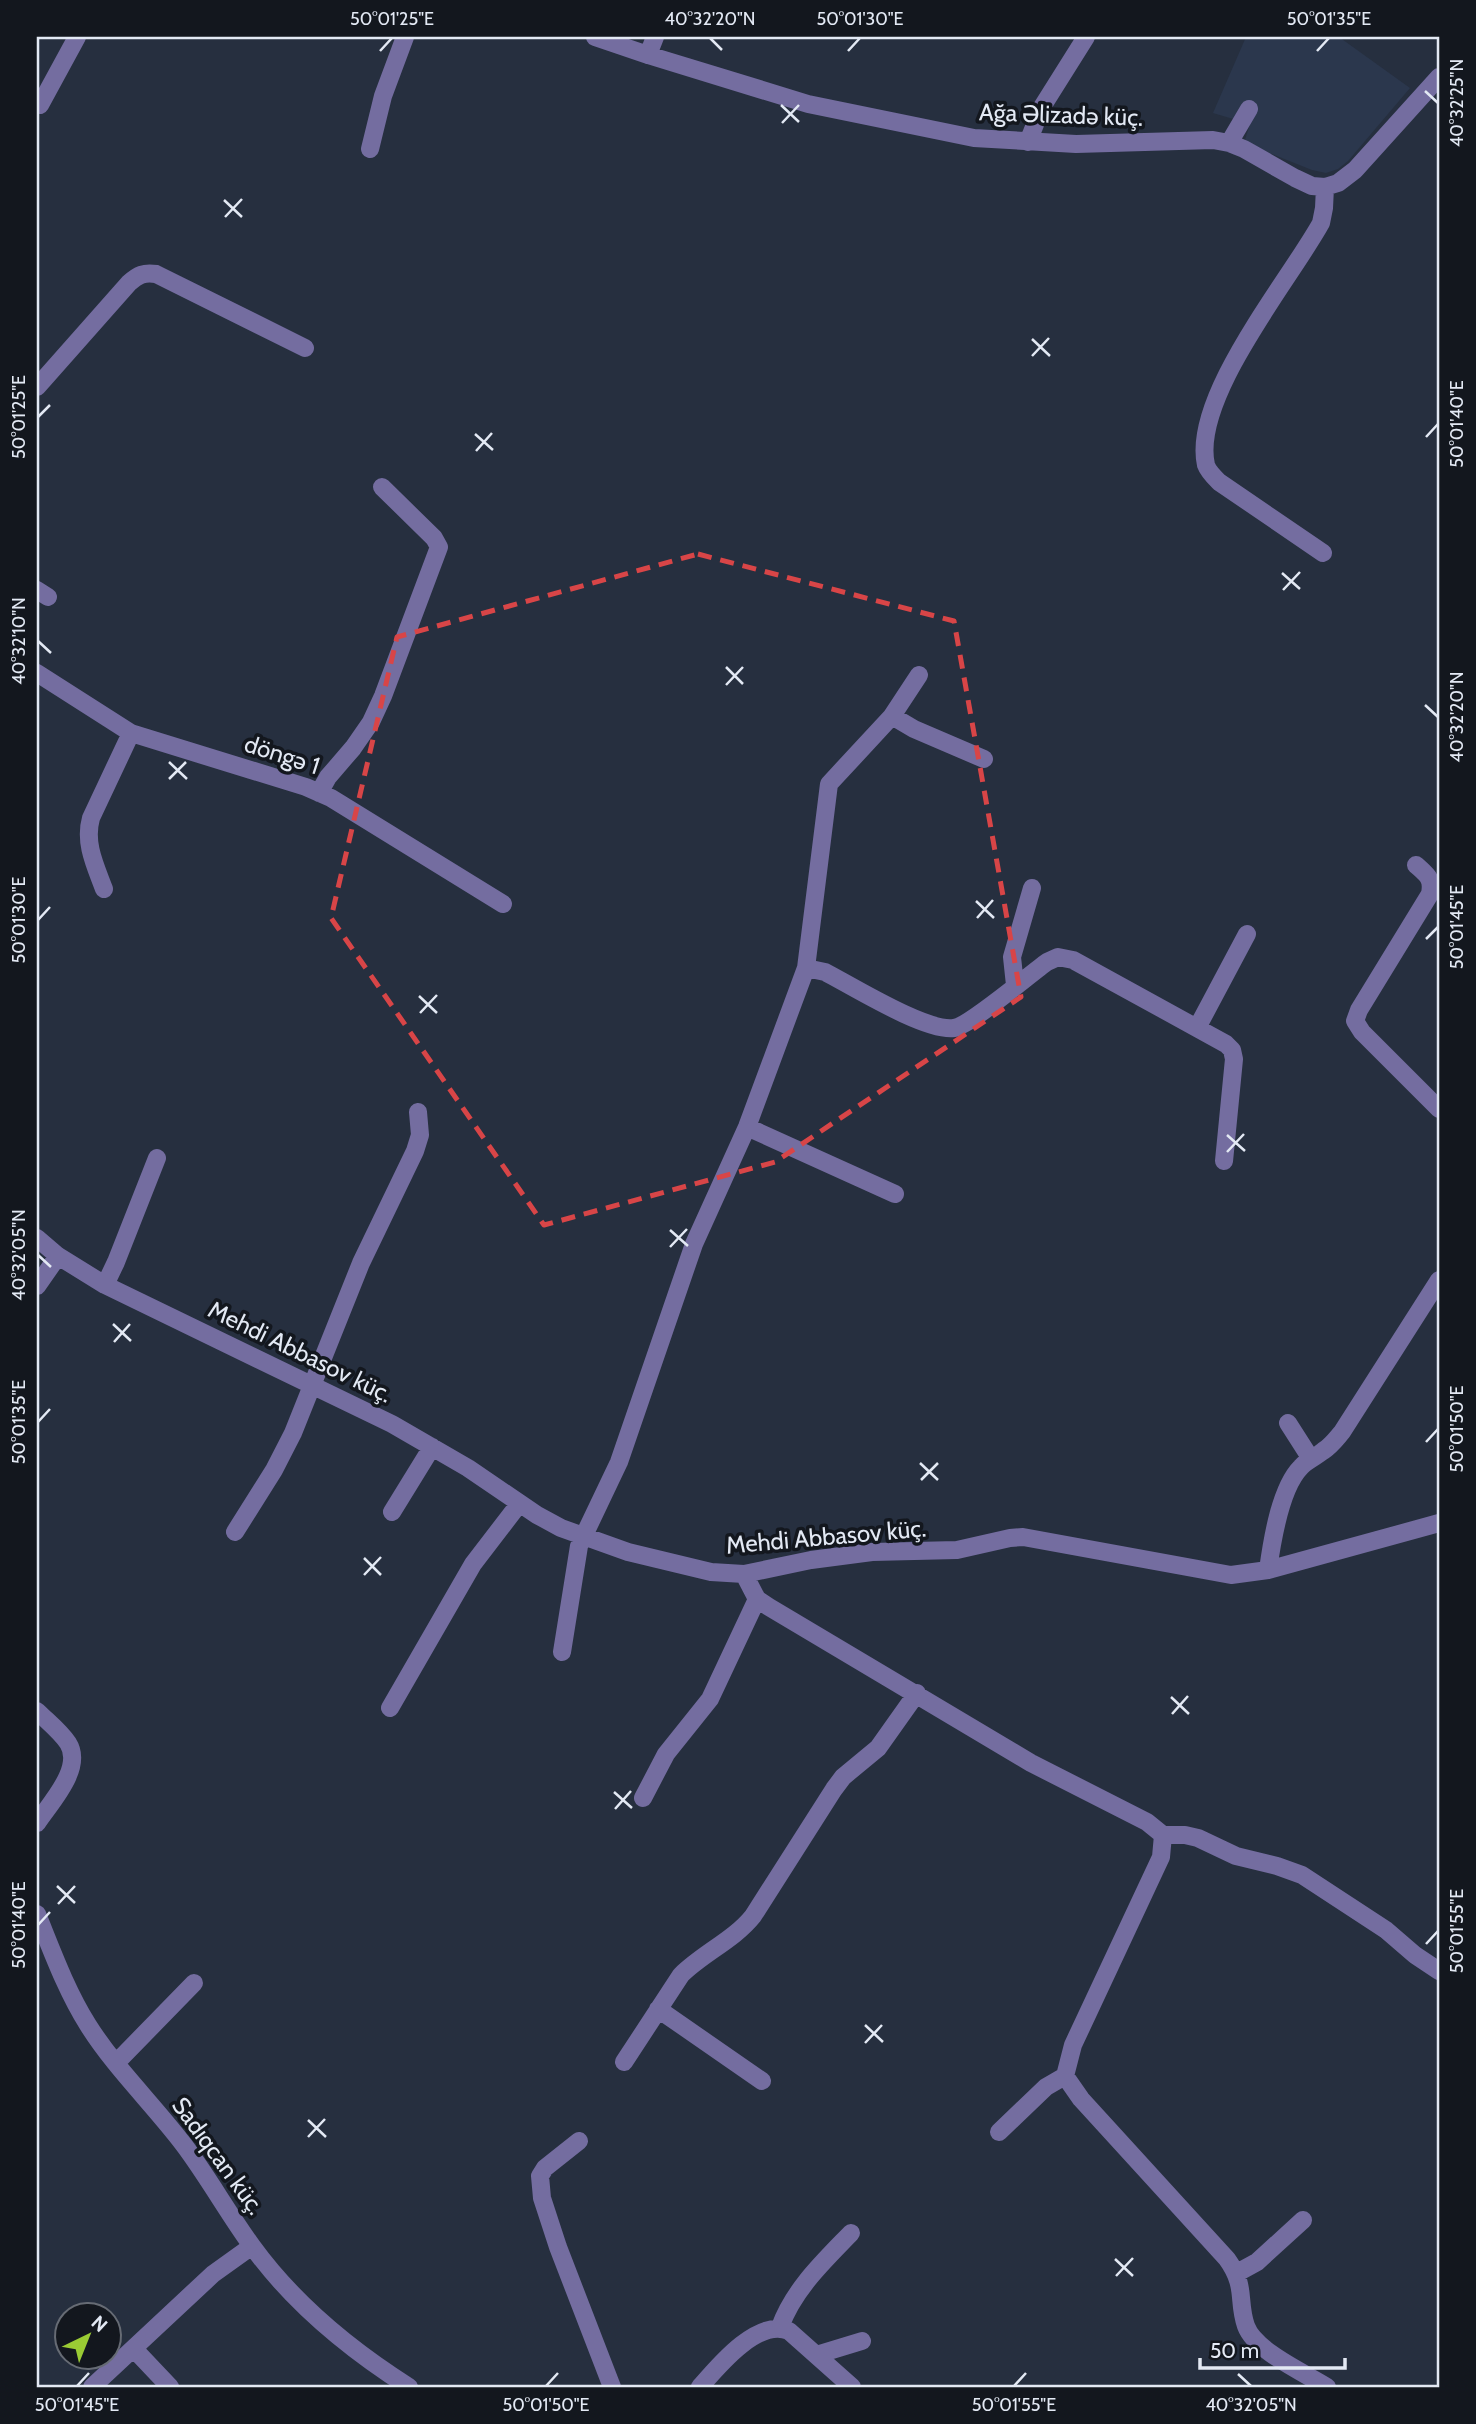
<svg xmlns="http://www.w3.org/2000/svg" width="1476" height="2424" font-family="Cabin,sans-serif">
<rect width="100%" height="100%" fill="#262f3f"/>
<!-- built -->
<path fill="#2b374d" d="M1246,37H1339L1410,88L1348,161L1338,169L1326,173L1312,170L1244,143L1250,124L1213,113Z"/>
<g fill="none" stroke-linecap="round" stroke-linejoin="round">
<!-- minor -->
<path stroke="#746da0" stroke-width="18" d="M595,37L648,55L808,104L974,138L1076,144L1213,140L1229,143L1244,149L1295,178L1312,186L1325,187L1338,183L1355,170L1439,77
M648,55L655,37
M40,105L77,37
M1028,142L1042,107L1086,37
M1229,143L1249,109
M370,149L383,96L405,37
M37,387L129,283C138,275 144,272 156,274L305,348
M1323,553L1219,482C1214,477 1208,471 1206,465C1191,398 1289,281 1321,223L1324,208L1325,187
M37,590L48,597
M37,673L131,733L306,787L331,798L503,904
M892,716L914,729L984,759
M319,793L328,777L353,748L371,722L383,696L439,547L434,538L382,487
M1416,865C1427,875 1433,878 1430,894L1359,1010L1355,1021L1362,1032L1439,1109
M104,889C95,865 84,843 91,818L131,733
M806,968L825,972C852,986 926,1032 954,1028C969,1026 1029,975 1047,962L1058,957L1073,960L1226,1044L1232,1050L1234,1059L1224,1161
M1015,985L1012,957L1032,888
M1197,1028L1247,934
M747,1127L895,1194
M37,1238L58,1256L105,1285L392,1424L468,1468L537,1515L561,1528L628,1552L711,1572L744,1574L811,1560L872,1552L957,1550L1010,1538L1023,1537L1231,1575L1268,1570L1439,1523
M105,1285L116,1262L157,1158
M37,1286L58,1256
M1288,1423L1311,1459
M392,1512L432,1447
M235,1532L274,1470L293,1433L361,1263L415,1151L420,1135L418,1112
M1268,1570C1272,1541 1280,1488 1301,1467C1307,1460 1316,1457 1323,1451C1331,1446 1336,1439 1342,1432L1439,1280
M744,1574L757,1599L769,1607L1031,1763L1147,1822L1163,1835L1161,1857L1073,2045L1065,2076L1081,2099L1227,2259C1247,2287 1237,2300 1246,2326C1255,2351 1305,2373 1327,2387
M562,1652L579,1546L619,1462L694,1244L747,1127L806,968L829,784L892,716L919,675
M390,1708L473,1564L519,1504
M37,1711C47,1721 60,1731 68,1743C84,1768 50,1803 37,1823
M643,1798L666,1754L710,1699L757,1599
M1163,1835H1185L1198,1838L1236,1856L1277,1866L1302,1875L1386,1930L1415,1955L1439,1971
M37,1914C52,1951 66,1990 88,2025C115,2068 153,2104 184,2145C208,2177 228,2213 252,2246C294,2304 349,2349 409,2387
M658,2009L762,2081
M624,2062L681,1975C703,1953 734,1940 753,1916L834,1789L843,1777L878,1748L917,1693
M116,2063L194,1983
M999,2132L1046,2087L1065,2076
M579,2141L545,2168L540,2176L542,2198L558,2247L612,2387
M1237,2273L1257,2262L1303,2220
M780,2327C794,2289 823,2262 851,2233
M134,2349L170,2387
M816,2355L862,2341
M92,2387L213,2274L252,2246
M700,2387C719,2365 758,2318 789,2331L852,2387"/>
</g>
<!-- marked area -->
<path fill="none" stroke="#d84547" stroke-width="5" stroke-dasharray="14 9" stroke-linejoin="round" d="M698,554L954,621L1021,997L775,1162L544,1225L331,918L397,637Z"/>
<!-- ticks -->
<path fill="none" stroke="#e3e9f4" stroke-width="2.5" d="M710,38L722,50M380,51L392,38M848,51L860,38M1317,51L1329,38M1425,91L1438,103M781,105L799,122M782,123L799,105M224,200L242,217M225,217L242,199M1032,339L1050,356M1032,356L1049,338M38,417L50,405M475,434L493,450M1426,437L1438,424M476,451L492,433M1282,573L1300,589M1283,590L1300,572M38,641L51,653M726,667L743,684M726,685L743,667M1425,705L1438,717M169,762L187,779M169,779L186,762M976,901L994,918M977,918L993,900M38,920L50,907M1426,939L1438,927M419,996L437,1013M420,1013L437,995M1227,1135L1245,1151M1227,1152L1244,1134M670,1230L688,1246M670,1247L687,1229M38,1255L51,1267M113,1324L131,1341M114,1342L130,1324M38,1422L50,1409M1426,1442L1438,1429M920,1463L938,1480M921,1480L938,1463M364,1558L381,1575M364,1575L381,1557M1171,1697L1189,1714M1172,1714L1188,1696M614,1792L632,1808M615,1809L631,1791M57,1886L75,1903M58,1904L75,1886M38,1925L50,1912M1426,1944L1438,1931M865,2025L883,2042M865,2043L882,2025M308,2120L326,2137M308,2137L325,2119M1115,2259L1133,2276M1116,2276L1133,2258M1238,2374L1251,2386M77,2386L89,2373M546,2386L558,2373M1014,2386L1026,2373"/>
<g text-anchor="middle" stroke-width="7" stroke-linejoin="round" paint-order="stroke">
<!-- street labels -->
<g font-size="24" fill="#e3e9f4" stroke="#13171e">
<text transform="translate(1061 115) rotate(2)" y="8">Ağa Əlizadə küç.</text>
<text transform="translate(282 755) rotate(18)" y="8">döngə 1</text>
<text transform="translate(300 1352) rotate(26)" y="8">Mehdi Abbasov küç.</text>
<text transform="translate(826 1537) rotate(-5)" y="8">Mehdi Abbasov küç.</text>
<text transform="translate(218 2156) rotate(54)" y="8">Sadıqcan küç.</text>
</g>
</g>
<!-- border -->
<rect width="1476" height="2424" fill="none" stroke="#13171e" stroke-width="77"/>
<!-- north arrow -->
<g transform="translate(88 2336) rotate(43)"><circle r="33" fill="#13171e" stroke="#666b74" stroke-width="2"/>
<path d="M0-5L12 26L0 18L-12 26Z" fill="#9acb34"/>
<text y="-10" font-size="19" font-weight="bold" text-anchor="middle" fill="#e3e9f4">N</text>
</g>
<!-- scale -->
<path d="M1200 2358v10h145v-10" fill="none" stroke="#e3e9f4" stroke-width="3.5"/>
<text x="1210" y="2358" font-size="21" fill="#e3e9f4" stroke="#13171e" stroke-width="5" paint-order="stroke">50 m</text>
<rect x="38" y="38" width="1400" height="2348" fill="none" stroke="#e3e9f4" stroke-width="2.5"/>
<g font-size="18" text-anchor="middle" fill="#e3e9f4">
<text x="392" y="25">50°01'25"E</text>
<text x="710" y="25">40°32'20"N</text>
<text x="860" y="25">50°01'30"E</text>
<text x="1329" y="25">50°01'35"E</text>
<text transform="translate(1457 103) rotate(-90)" y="6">40°32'25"N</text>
<text transform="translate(19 417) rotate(-90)" y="6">50°01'25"E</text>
<text transform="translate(1457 424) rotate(-90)" y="6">50°01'40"E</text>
<text transform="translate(19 641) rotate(-90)" y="6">40°32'10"N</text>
<text transform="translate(1457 717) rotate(-90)" y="6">40°32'20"N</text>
<text transform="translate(19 920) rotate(-90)" y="6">50°01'30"E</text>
<text transform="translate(1457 927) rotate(-90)" y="6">50°01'45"E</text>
<text transform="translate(19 1255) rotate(-90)" y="6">40°32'05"N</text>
<text transform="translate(19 1422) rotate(-90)" y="6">50°01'35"E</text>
<text transform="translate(1457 1429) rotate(-90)" y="6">50°01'50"E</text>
<text transform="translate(19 1925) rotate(-90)" y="6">50°01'40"E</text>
<text transform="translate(1457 1931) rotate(-90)" y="6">50°01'55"E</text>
<text x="77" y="2411">50°01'45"E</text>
<text x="546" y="2411">50°01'50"E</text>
<text x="1014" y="2411">50°01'55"E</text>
<text x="1251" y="2411">40°32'05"N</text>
</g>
</svg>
